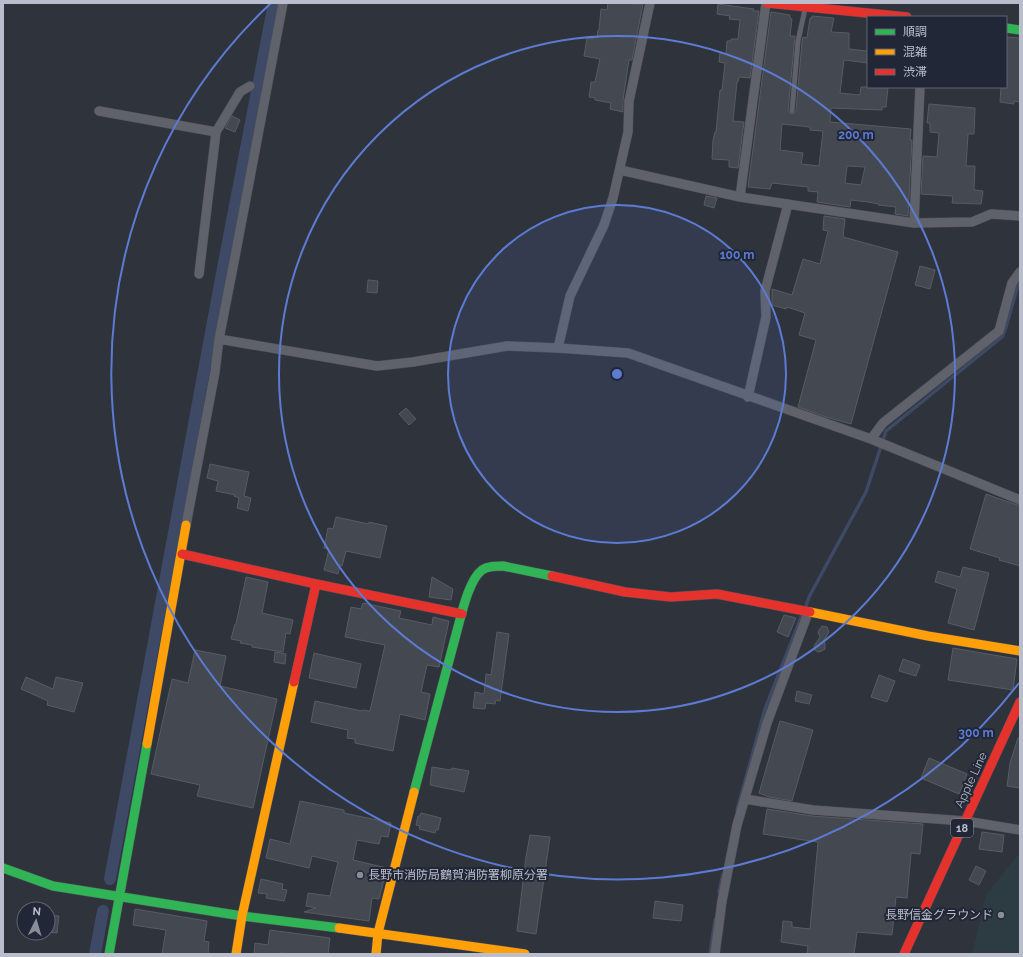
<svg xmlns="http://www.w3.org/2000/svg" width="1023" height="957" font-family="Raleway,'Noto Sans JP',sans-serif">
<rect width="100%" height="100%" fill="#2f333c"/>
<!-- green -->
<path fill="#2c3c42" d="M1020,852V954H972L986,895Z"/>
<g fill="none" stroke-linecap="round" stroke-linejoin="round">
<!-- stream -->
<path stroke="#3e4966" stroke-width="3.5" d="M805,609L809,597L866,492L886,431L1002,337L1006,327L1018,285L1020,282
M737,810L765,709L802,615
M719,892L723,874
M710,954L715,920"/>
<!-- canal -->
<path stroke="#3e4966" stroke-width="12" d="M110,879L222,273L274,3
M95,954L103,911"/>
</g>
<!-- building -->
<path fill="#444850" stroke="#575b63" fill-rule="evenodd" d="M608,3L643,4L632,60H629L623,100V112L610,109L611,103L595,100V98L589,97L591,82H595L600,59L584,56L587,38L593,39L594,37L597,38L598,30H599L601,9L607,10Z
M718,4L754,9L753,11H759L750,78L739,77L738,82H737L733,121L744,122L738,168L729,167V160L712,159L713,140L715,132H716L720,90H722L725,63L719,62L720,53L726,54L727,41H731V39H738L740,20L729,19L730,16L717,14Z
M771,12L790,15V18L792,19L790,36H795L788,111L790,114H794L796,111L802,42L803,37L807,38L810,18H812V16L834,18L831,32L849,33V49L868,51V63L844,60L840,93L860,95L861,87H888L886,107H882V110L831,108L830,122L911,129L910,140H912L908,216L895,214L896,207L878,205L879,204L868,202L851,200L850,207L817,202L818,192L808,191V187L772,183L770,189L748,187ZM782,124L810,127V130L823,131L819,166L801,164L803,153L780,150ZM847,166L865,167L861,185L845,183Z
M1006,37L1020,38V102L1014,101V104L1000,102L1001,87H1006Z
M929,104L975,108L974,134H968L966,166H975L974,190L983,191L981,204L952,203L953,196L921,194L923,156L937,157L939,133L930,132V123H927Z
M232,116L240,120L235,132L225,128Z
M706,196L717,198L714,208L704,205Z
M824,216L845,219L843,237L898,252L851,424L826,417L798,407L816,340L799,335L805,313L787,307L786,309L772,305V289L792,295L803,259L820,264L828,231L823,230Z
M920,266L935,270L930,289L915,285Z
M368,280L378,281L377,293L367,292Z
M406,408L416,419L409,425L399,414Z
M210,464L249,472L244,496L251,498L248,511L237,508L239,498L234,496L235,495L216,491L218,481L207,478Z
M986,494L1020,506V566L999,560L1000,558L970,549Z
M336,517L369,524V522L387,526L380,558L346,551L342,566L340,565L338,574L324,570L329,549L324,548L328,528L333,529Z
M963,567L989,573L974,630L948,623L957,589L935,582L938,571L960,577Z
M246,577L268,582L262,613L293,620L290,634L286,633L283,652L252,647V645L240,643L241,641L231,639L235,624H236Z
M432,577L453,589L451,600L429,597Z
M363,603L401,611L399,618L432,625L433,617L449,621L439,667L427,665L421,692L430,694L425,720L400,714L393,751L355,743V739L347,738L348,730L311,722L315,701L362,711V710L370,711L385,645L345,637L351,607L361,609Z
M784,615L796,618L788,637L777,632Z
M822,626L827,627L829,632L824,640L825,645V649L822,651L818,652L815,650L814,646L820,637L818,632Z
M497,632L509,634L500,701L496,700L495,704L486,703L485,709L473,708L475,692L484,694L486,674L491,675Z
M953,648L1017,659L1013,690L948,680Z
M195,650L226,656L220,686L277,699L253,808L197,796L200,785L151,774L172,679L188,683Z
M275,652L286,654L285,664L274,662Z
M314,653L361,664L356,688L309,678Z
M903,659L920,665L916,676L899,671Z
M879,675L895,681L887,702L871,697Z
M26,677L53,689L56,677L83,683L74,712L47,705L48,701L21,689Z
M797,691L812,695L809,704L795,701Z
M780,721L813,730L792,801L769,797L759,793Z
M1018,738H1020V788L1007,786L1010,763Z
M929,758L967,774L959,794L921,778Z
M432,767L451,770L452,768L469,771L464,792L430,785Z
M300,801L344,810V813L391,823L388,837L381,836L379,844L357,840L353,860L387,868L379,899L372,898L369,921L304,912L316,908L306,906L308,893L330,896L338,862L312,856L309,868L266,858L270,839L290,844Z
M767,809L812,816L923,824L920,854L911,853L907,898L896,897L892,935L857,932L854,954H807L808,946L781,942L783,921L792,922V927L810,929L818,842L763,834Z
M421,813L441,818L438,830H436L435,833L419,829L420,826L416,825L418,816H420Z
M982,832L1004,835L1002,852L979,849Z
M530,835L550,837L536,934L517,931L526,857Z
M976,866L986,871L979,885L969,880Z
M261,879L283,884L282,889L287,890L284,901L266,898L267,894L258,893Z
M655,901L683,905L681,921L653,918Z
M135,909L207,921L204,941L209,942L208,954H162L166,930L133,925Z
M48,915L59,916L57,933L48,932Z
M270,930L330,938L328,954H291L279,953V954H254L255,943L268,945Z"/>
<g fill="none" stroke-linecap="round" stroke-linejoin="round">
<defs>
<path id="lane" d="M792,111L798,41L805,9"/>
<path id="street" d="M766,3L740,197L914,223L972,222L991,214L1020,216
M99,111L216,132
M620,170L740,197
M914,223L920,87
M199,274L216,132L240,92L250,86
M219,339L377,366L413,362L507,346L558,348L628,353L871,439L1020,500
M558,348L570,296L604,225L613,198L628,132L629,101L650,3
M748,397L766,317L765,291L788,204
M871,439L883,423L999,331L1012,283L1020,272
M186,525L215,372L219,339L233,267L283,3
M745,799L813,810L965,821L1020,830
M715,954L722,901L737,825L767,723L808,613"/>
<path id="fast" d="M1006,28L1020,30
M414,792L458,627C462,612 469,580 482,570C488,566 496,566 503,566L552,576
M3,868L53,886L242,916L339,928
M109,954L147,744"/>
<path id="slow" d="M810,612L928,636L1020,651
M147,744L186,525
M339,928L525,954
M236,954L242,916L294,682
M376,954L378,933L414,792"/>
<path id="jam" d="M767,3L907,17
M182,554L316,584L462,614
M552,576L625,592L671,597L717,594L810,612
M294,682L316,584
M904,954L1020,702"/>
</defs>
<!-- lane casing -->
<use href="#lane" stroke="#4d4f57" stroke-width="5.5"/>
<!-- street casing -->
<use href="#street" stroke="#4d4f57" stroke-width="10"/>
<!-- fast casing -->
<use href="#fast" stroke="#4d4f57" stroke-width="10"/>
<!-- slow casing -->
<use href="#slow" stroke="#4d4f57" stroke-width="10"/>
<!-- jam casing -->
<use href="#jam" stroke="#4d4f57" stroke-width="10"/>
<!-- lane -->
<use href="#lane" stroke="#5f626a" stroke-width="4.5"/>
<!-- street -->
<use href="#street" stroke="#5f626a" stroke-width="9"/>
<!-- fast -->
<use href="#fast" stroke="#30b455" stroke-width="9"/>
<!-- slow -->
<use href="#slow" stroke="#ff9f0a" stroke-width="9"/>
<!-- jam -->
<use href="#jam" stroke="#e5322d" stroke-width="9"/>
</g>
<!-- distance rings -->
<circle cx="617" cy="374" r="169" fill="#5c7bd3" fill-opacity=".12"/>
<g fill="none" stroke="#5c7bd3" stroke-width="2">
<circle cx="617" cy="374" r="169"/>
<circle cx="617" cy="374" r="338"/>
<path d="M1019 683A507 507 0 1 1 271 3"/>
</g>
<!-- markers -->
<g fill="#898d9a" stroke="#222737" stroke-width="1.5">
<circle cx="360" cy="875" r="4"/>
<circle cx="1001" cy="915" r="4"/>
</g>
<g text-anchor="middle" stroke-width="4" stroke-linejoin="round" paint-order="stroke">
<!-- shield labels -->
<rect fill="#222737" stroke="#8c919f" stroke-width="1" x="951" y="819" width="22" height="18" rx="3"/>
<g font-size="11" font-weight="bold" fill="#babecc">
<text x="962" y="832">18</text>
</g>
<!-- street labels -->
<g font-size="12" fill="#babecc" stroke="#222737">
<text transform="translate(971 780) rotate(-65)" y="4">Apple Line</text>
</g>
<!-- poi labels -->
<g font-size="12" fill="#babecc" stroke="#222737" text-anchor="start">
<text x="368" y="879">長野市消防局鶴賀消防署柳原分署</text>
<text x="993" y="919" text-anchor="end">長野信金グラウンド</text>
</g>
</g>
<circle cx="617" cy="374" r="6" fill="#5c7bd3" stroke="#222737" stroke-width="2"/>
<g font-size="12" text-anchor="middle" font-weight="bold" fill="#5c7bd3" stroke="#222737" stroke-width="4" stroke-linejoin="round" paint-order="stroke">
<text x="856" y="139">200 m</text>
<text x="737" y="259">100 m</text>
<text x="976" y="737">300 m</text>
</g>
<!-- border -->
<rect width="1023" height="957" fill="none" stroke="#babecc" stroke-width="8"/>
<!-- legend -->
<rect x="867" y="16" width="140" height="72" fill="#222737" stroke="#5f6373"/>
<rect x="875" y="29" width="20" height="6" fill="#30b455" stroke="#5f6373"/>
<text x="903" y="36" font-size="12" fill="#babecc">順調</text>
<rect x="875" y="49" width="20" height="6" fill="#ff9f0a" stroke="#5f6373"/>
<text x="903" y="56" font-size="12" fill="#babecc">混雑</text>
<rect x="875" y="69" width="20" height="6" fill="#e5322d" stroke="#5f6373"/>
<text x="903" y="76" font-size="12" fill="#babecc">渋滞</text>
<!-- north arrow -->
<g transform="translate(36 921) rotate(5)"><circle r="19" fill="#222737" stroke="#5f6373"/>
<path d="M0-3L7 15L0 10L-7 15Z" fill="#898d9a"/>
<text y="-6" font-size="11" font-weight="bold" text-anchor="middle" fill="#babecc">N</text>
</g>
</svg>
